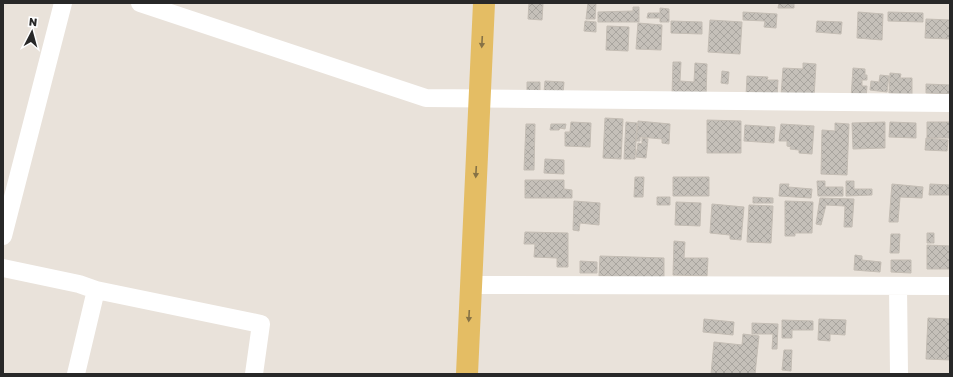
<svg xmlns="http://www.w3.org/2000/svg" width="953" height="377" font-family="'Golos Text',sans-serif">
<defs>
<pattern id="building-cross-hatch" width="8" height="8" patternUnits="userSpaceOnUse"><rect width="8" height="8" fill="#c5c0b9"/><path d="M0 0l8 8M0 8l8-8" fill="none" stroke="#a9a59f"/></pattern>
</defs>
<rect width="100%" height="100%" fill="#e9e2da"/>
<!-- building -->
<path fill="url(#building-cross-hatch)" stroke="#c4bdb4" d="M529,3H543L542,20L528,19Z
M588,3H596L595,19H586Z
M779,3H794V8H778Z
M633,7H639V22H598V12L633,11Z
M660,8L669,9V22H660V18H647L648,13H660Z
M743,12L777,14L776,28L764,27L765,21L743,20Z
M858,12L883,14L882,40L857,38Z
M888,12L923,13V22L888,21Z
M926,19L950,20V39L925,38Z
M710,20L742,22L740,54L708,52Z
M585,21L596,22V32L584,31Z
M671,21L702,22V34L671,33Z
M817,21L842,22L841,34L816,32Z
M638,23L662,25L661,50L636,49Z
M607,26L629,27L628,51L606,50Z
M673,62H681L680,81L694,82L695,63L707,64L706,97L672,95Z
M803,63L816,64L814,97L781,96L783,68L803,69Z
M853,68L865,69V75H867V80H862V86H867L866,99H851Z
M722,71L729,72L728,84L721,83Z
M890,73L901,74L900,78H912V94L889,93Z
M880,75L889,76L887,92L870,90L871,81L879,82Z
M747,76L768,77L767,80H778L777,97L746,96Z
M545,81L564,82L563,94L544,92Z
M527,82H540V94H527Z
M926,84L950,85V94L926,93Z
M605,118L623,119L621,159L603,158Z
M707,120L741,121V153H707Z
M638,121L670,124L669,144L662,143V139L640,137V141H636Z
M571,122L591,123L590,147L565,146V132H570Z
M626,122L637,123L635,159H624Z
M885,122V148L853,149L852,123Z
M890,122L916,123V138L889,137Z
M927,122H950V138H927Z
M835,123L849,124L847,175L821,174L822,130L835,131Z
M526,124H535L534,170H524Z
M551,124H566L565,129L560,128L559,130H550Z
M781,124L814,126L812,154L799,153V150L790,149L791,147L787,146V141H779Z
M745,125L775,127L774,143L744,141Z
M642,138L648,139L646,158L636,157L638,143L642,144Z
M926,138L948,140L947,151L925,150Z
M545,159L564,160V174L544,173Z
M635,177H644L643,197H634Z
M673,177H709V196H673Z
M525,180H564V189L572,190V198H525Z
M817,181H825V187H843V196H818Z
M846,181H854V189H872V195L846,196Z
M780,184H789L788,187L812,189L811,198L779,196Z
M892,184L923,187L922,198L900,197L898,222H889Z
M930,184L950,185V195H929Z
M657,197H670V205H657Z
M753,197L773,198V203H753Z
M820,198L854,199L852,227H844L845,206L826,205L821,225L816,224Z
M574,201L600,203L599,225L580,223L579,231L573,230Z
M785,201L813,202L812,233H795V236H785Z
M676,202L701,203L700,226L675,225Z
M712,204L744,207L741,240L730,239V235L710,233Z
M749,205L773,206L771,243L747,242Z
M525,232L568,233V267H557V258L534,257L535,244H524Z
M927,233H934V243H927Z
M891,234H900L899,253H890Z
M674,241L685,242L684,258H708L707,276L673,275Z
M927,245L950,246V269H927Z
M855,255L862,256V260L881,262L880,272L854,270Z
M600,256L664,258V278L599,276Z
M891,260H911V273L891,272Z
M580,261L597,262V273H580Z
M928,318L950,319V360L926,359Z
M704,319L734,322L733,335L703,332Z
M819,319L846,320L845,335L830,334V341L818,340Z
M782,320L813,321V330H792V338H782Z
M752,323L778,324L777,349H772L773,334H752Z
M743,334L759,336L755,374H711L714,342L742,345Z
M784,350H792L791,371L782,370Z"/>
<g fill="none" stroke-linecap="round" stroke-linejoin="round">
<!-- minor -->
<path stroke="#fff" stroke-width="18" d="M140,3L426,98L950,103
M3,236L63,3
M3,268L79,284L96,290L261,324L254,374
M471,285L950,286
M898,286L899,374
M76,374L96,290"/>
<!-- primary -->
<path stroke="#e4bd64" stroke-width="22" d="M467,374L484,3"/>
</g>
<!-- one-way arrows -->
<defs><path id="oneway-solid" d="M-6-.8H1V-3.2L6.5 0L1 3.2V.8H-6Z"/></defs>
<g fill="#867246">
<use href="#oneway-solid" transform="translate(482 42) rotate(93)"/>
<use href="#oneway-solid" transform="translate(476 172) rotate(93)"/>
<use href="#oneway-solid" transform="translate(469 316) rotate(93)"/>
</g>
<!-- border -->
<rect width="953" height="377" fill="none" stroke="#282828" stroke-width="8"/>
<!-- north arrow -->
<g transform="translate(32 32) rotate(6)" stroke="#ffffff" stroke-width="3" paint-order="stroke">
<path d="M0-3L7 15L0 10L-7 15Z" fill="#282828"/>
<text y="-6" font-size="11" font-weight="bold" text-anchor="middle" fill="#282828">N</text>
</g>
</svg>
